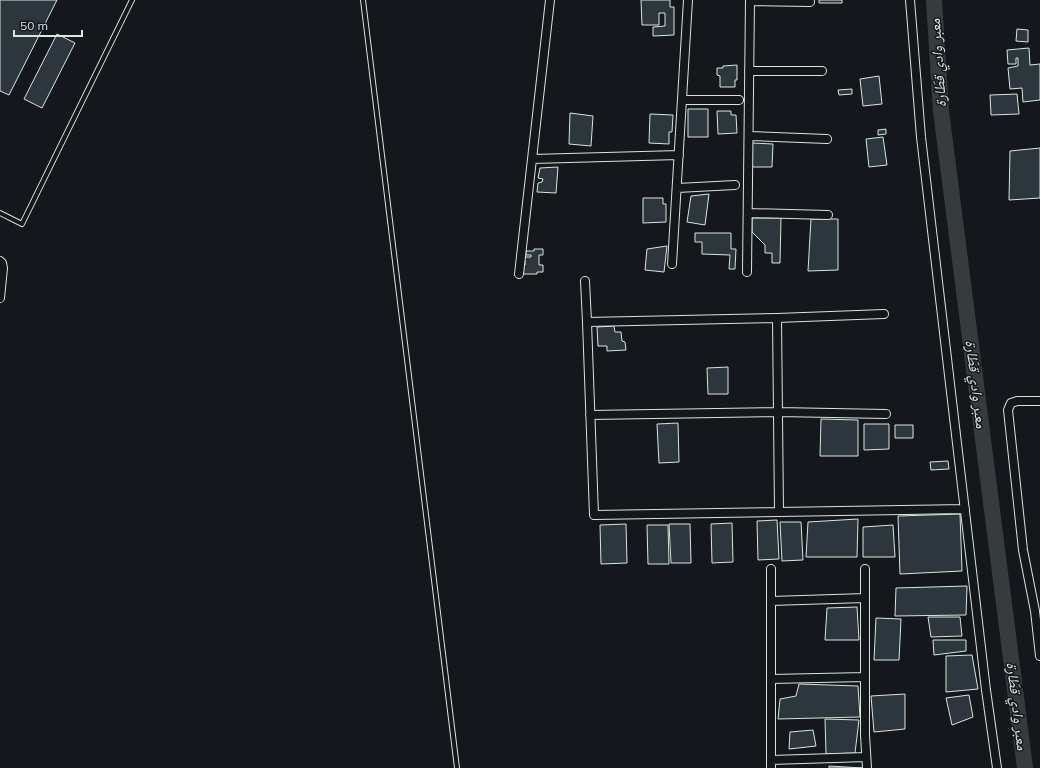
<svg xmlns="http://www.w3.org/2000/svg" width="1040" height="768" font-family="Mulish,'Noto Naskh Arabic',sans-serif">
<rect width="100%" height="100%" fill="#14181c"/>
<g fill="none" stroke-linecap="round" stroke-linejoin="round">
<!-- river -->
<path stroke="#363b3e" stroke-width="16" d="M934,0L941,111L1025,768"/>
</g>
<!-- building -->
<path fill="#2c363c" stroke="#d8e6dc" d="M0,0H57L9,95L0,91Z
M641,0H670V7H674V35L653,36V27L665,26V13H659V25H642Z
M819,0H842V3H819Z
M1017,29L1028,30V42L1016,41Z
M57,34L75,43L42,108L24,99Z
M1029,48L1030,65L1040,64V100L1023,102L1022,88L1010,89L1008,68L1018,66V58H1016V64H1008L1007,50Z
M737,65V80H735V87H720V76L717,75V68H723V66Z
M879,76L882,104L863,106L860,79Z
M852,89V94L839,95L838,90Z
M1017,94L1019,114L991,115L990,95Z
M688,109H708V137H688Z
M717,111H731V115H736L737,133L718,134Z
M570,113L593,116L591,146L569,144Z
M650,114L673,115L672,132H669V144L649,143Z
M886,129V134L878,135V130Z
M883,137L887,165L869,167L866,139Z
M752,143L773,144L772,167H752Z
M1040,148V198L1009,200L1010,151Z
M558,167L556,193L537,192L538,183L542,182L543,179L538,178L540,168Z
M709,194L705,225L687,222L691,196Z
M643,198H663V204H666V222L643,223Z
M752,218H781L780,263H772V253H765V245L752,232Z
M811,219H838V270L808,271Z
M695,233H731V249H736L735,269H729L730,255L702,254V242H695Z
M667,246L664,272L645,270L647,249Z
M534,249H543V255H539V265H543V272H537V274H523V265H525V261H522V257H531V255H526V251H534Z
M614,326L615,332H621L622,341L625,342L626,350L607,351V346H598L597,327Z
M728,367V394H708L707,368Z
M821,419L858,420V456H820Z
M678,423L679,462L659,463L657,424Z
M864,424H889V449L864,450Z
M895,425H913V438H895Z
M948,461L949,469L931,470L930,462Z
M960,514L962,571L900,574L898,516Z
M858,519L857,557H806L808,522Z
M777,520L779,559L758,560L757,521Z
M780,522H801L803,560L782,561Z
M732,523L733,562L712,563L711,524Z
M626,524L627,563L601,564L600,525Z
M669,524H690L691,563H671Z
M647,525H668L669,564H648Z
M893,525L895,557H863V527Z
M967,586L966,615L895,616L896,588Z
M857,607L859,640H825L827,608Z
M928,617H960L962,636L931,637Z
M876,618L901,619L899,660H874Z
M933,640H966V651L934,655Z
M972,655L978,689L946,692V656Z
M799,684L858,686L860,717L778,719L780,699L796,696Z
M905,694V729L874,732L871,696Z
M969,695L973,717L952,725L946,698Z
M825,719L859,720L855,753L826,754Z
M813,730L816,746L789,749L790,732Z
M829,766L863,768H829Z"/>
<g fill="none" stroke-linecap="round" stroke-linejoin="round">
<defs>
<path id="service" d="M363,0L457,768
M0,213L22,224L132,0"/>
<path id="minor" d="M910,0L921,137L986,690L997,768
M750,1L810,2
M749,71H822
M682,100H739
M749,136L827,139
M532,159L679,155
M677,188L735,185
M748,213L828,215
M0,261L2,263L3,268L0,298
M672,264L688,0
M747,272L750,0
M519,274L550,0
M585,281L587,322L594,515L965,509
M777,318L779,512
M587,322L777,318L884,314
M1040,401H1017L1011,403L1008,410L1023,550L1035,611L1040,656
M590,415L778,412L886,414
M771,569V768
M865,569V735L867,768
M771,601L865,598
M771,679L865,677
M771,760L866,757"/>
</defs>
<!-- service casing -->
<use href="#service" stroke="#d8e6dc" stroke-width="6"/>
<!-- minor casing -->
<use href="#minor" stroke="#d8e6dc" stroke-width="10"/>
<!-- service -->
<use href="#service" stroke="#14181c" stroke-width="4"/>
<!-- minor -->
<use href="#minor" stroke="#14181c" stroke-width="8"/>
</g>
<g text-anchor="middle" stroke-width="3" stroke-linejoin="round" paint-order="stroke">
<!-- water labels -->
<g font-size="15" font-style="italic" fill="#d8e6dc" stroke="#14181c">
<text transform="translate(938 63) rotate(-94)" y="5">معبر وادي قطّارة</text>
<text transform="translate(976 384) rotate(83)" y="5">معبر وادي قطّارة</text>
<text transform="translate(1017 706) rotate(83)" y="5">معبر وادي قطّارة</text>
</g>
</g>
<!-- scale -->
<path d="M14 30v6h68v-6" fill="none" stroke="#d8e6dc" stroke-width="2"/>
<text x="20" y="30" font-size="12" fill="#d8e6dc" stroke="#14181c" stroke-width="3" paint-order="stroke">50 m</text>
</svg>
